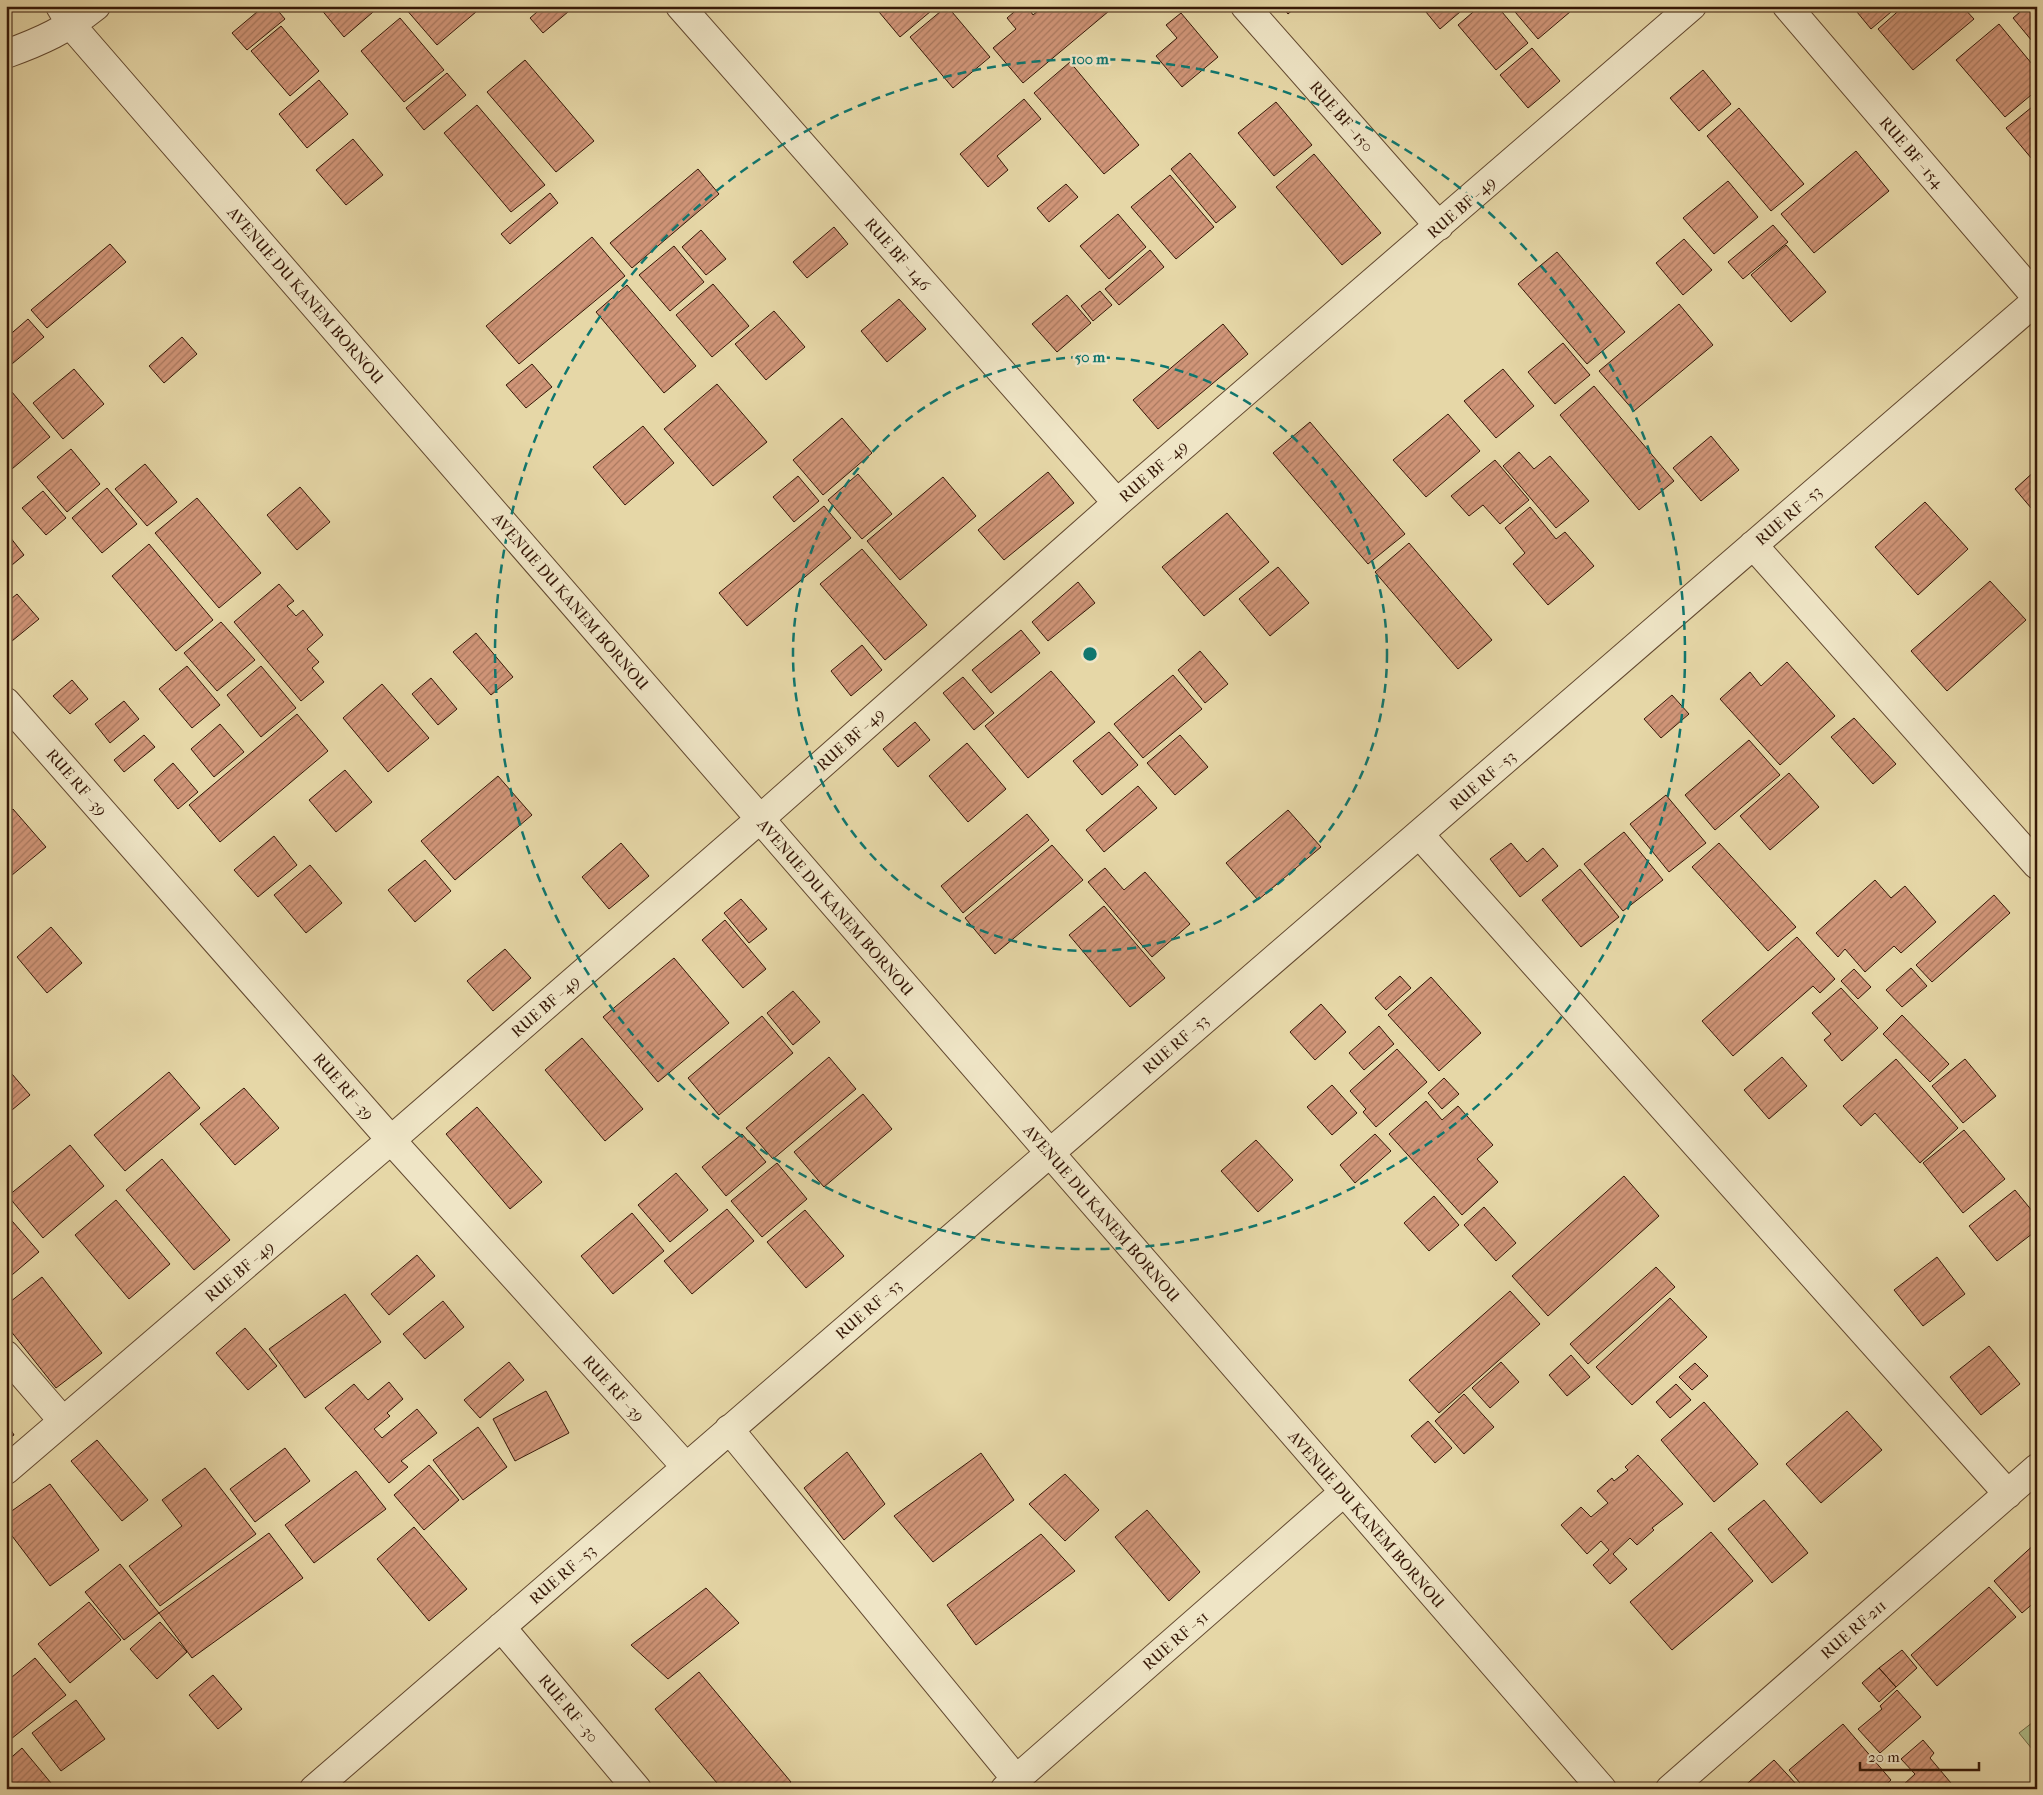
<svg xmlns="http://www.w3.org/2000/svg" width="2043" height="1795" font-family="'IM FELL French Canon',serif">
<defs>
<pattern id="building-hatch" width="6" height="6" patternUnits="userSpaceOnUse" patternTransform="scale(1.25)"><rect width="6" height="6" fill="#d09578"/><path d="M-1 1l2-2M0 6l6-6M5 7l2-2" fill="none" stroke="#aa7960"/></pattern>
</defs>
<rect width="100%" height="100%" fill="#e6d7a7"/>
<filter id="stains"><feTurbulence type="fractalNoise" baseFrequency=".004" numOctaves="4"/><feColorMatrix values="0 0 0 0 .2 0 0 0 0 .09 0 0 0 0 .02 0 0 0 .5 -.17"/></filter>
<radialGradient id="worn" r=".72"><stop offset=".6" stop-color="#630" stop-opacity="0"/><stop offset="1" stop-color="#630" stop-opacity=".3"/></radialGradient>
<!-- grass -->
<path fill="#b0bf8b" stroke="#736c49" d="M2037,1719V1755L2019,1733Z"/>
<!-- building -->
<path fill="url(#building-hatch)" stroke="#361807" d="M264,6H274L285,19L247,50L232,33Z
M322,6H380L344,37L320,8Z
M407,6H483L437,45L405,8Z
M544,6H575L543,33L530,18Z
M874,6H937L900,37Z
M947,6L990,57L953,88L910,37Z
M1021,6H1027L1033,15L1044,6H1105L1109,11L1023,83L993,48L1016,29L1007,18Z
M1282,6H1297L1288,14Z
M1421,6H1467L1440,29Z
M1480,6H1497L1528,43L1496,70L1458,25Z
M1510,6H1577L1538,39Z
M1852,6H1898L1871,29Z
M1904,6H1962L1974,19L1913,70L1878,29Z
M2027,6H2037V47L2013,18Z
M1181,13L1218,57L1182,87L1156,56L1177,38L1166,25Z
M400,18L444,70L404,102L361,51Z
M1999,24L2037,70V90L2005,117L1956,60Z
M281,26L319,71L290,96L251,51Z
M1532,48L1560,81L1528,108L1500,75Z
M525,60L594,141L556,172L487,92Z
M1070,62L1139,145L1104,174L1034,93Z
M1703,70L1731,104L1699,131L1670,98Z
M447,73L466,95L424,130L406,108Z
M319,80L348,114L307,148L279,114Z
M1024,99L1041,119L997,156L1008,170L988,187L960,154Z
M1276,102L1312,145L1274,176L1238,133Z
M2037,103V165L2006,128Z
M477,105L545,185L511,212L444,133Z
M1739,108L1804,184L1771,211L1707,136Z
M353,139L383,175L346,205L316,170Z
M1856,151L1889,191L1814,253L1781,214Z
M1190,153L1236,207L1216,223L1171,169Z
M1314,154L1381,233L1342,265L1276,187Z
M698,169L719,194L632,268L610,243Z
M1170,175L1214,227L1176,259L1131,207Z
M1728,181L1758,217L1714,254L1683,218Z
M1066,184L1078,197L1049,222L1037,208Z
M550,193L558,203L510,244L501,234Z
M1118,214L1146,247L1109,279L1080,246Z
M1773,225L1788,242L1743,279L1728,262Z
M834,227L848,244L807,278L793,262Z
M701,230L726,259L706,275L682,247Z
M592,237L625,276L519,364L486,326Z
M1684,239L1712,270L1683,295L1656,263Z
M110,244L126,262L47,328L31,310Z
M1786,245L1826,292L1791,322L1751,275Z
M674,246L704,282L670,311L639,275Z
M1150,250L1164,267L1119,305L1105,289Z
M1557,252L1625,332L1587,364L1518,284Z
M713,284L749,326L712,357L676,315Z
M627,285L696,366L664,393L596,312Z
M1100,291L1112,305L1093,321L1081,306Z
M1067,295L1091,323L1057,352L1032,324Z
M899,299L926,329L887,362L861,331Z
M1679,304L1713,345L1634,411L1599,371Z
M774,311L805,347L766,380L735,344Z
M28,319L44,337L6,369V338Z
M1223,324L1248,354L1158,429L1133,400Z
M182,337L197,354L164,383L149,366Z
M1563,343L1590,375L1555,404L1528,372Z
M532,364L552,387L526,408L506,385Z
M74,369L104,404L63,439L33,403Z
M1503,369L1534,406L1496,438L1464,401Z
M717,384L767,442L713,486L664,429Z
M6,385L50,437L6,474Z
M1594,386L1674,481L1639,510L1560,415Z
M1448,414L1480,451L1426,497L1393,460Z
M842,418L872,453L823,495L793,460Z
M1310,422L1405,534L1368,564L1273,453Z
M643,426L674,463L625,505L593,467Z
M1711,436L1739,470L1701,501L1673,468Z
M71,449L100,484L67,512L37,477Z
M1519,452L1534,469L1550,456L1589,501L1556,528L1503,466Z
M1495,460L1529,500L1500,524L1483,505L1469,516L1451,496Z
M145,464L177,502L147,526L115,489Z
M2037,469V515L2015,489Z
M1048,472L1074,503L1004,560L978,530Z
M858,474L892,514L862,539L828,500Z
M798,476L819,501L794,522L773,497Z
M943,477L976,516L900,580L867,541Z
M300,487L330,522L297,550L267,515Z
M107,488L137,524L102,553L72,518Z
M43,491L66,518L46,535L22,508Z
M197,498L261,573L219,608L155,533Z
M1925,502L1968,549L1918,595L1875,547Z
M824,506L851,538L747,626L719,593Z
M1530,507L1556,539L1565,532L1594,566L1548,605L1513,564L1525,553L1505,528Z
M1227,513L1269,562L1204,616L1162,567Z
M10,537L24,555L6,570V540Z
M1409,543L1492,640L1458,669L1375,572Z
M149,544L213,620L176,651L112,576Z
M862,549L927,625L885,660L820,584Z
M1278,567L1309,603L1270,636L1239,599Z
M1990,581L2026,620L1947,691L1911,651Z
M1078,582L1095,603L1048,641L1032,622Z
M279,584L294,601L287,606L296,616L303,610L323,635L307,649L319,662L312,668L324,682L301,701L234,622Z
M17,594L39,619L12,641L6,634V603Z
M221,622L255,660L217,691L184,653Z
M1021,630L1040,653L991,693L972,670Z
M476,633L513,677L491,695L453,652Z
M862,645L882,670L851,696L831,671Z
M1200,651L1228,684L1205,703L1178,670Z
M1787,662L1835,716L1780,765L1720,699L1750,672L1761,686Z
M187,666L220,705L192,728L159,689Z
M261,666L296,708L261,737L227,695Z
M1051,671L1095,722L1028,778L985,726Z
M1173,675L1202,709L1143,758L1114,724Z
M963,677L994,713L974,730L943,693Z
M431,678L457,709L438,725L412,694Z
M72,680L88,699L70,714L53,696Z
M382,684L429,738L388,772L343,718Z
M1672,695L1689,714L1661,738L1644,719Z
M124,701L139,719L110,743L95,724Z
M297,714L328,751L220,842L189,805Z
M1854,718L1896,764L1873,784L1831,737Z
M915,722L930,740L898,767L883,749Z
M220,724L244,752L214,777L191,749Z
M1109,732L1138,765L1102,795L1073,761Z
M144,735L155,747L124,772L114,760Z
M1180,735L1208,767L1175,795L1147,763Z
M1749,740L1780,775L1715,830L1685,795Z
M967,743L1006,789L968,822L929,776Z
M173,763L198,792L178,809L154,780Z
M345,770L372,802L336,832L309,800Z
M1789,773L1819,807L1770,850L1740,816Z
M498,776L532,815L455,880L421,841Z
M1138,786L1157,808L1104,852L1086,830Z
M1666,795L1706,843L1669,872L1630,824Z
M13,809L46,847L6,880V814Z
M1288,810L1321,847L1258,900L1226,863Z
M1027,814L1049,840L963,913L941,886Z
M1624,832L1663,880L1623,911L1584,864Z
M274,836L297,865L258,897L234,870Z
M621,843L649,876L609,909L582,877Z
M1511,843L1527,862L1543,848L1558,866L1520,897L1490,859Z
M1719,843L1796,927L1768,951L1692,867Z
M1052,845L1083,880L995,954L965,918Z
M425,860L451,891L415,922L388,890Z
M310,865L342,903L306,933L274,895Z
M1105,868L1124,890L1145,872L1190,924L1152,957L1088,882Z
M1580,869L1619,917L1581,947L1542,900Z
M1875,880L1891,898L1905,886L1936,922L1901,953L1894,946L1865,972L1845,949L1838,957L1816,933Z
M1994,895L2010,913L1932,982L1916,965Z
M741,899L767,929L749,943L724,913Z
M1104,906L1165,978L1130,1007L1069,935Z
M725,920L766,969L743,988L702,940Z
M51,927L82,963L47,993L17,957Z
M1797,937L1835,979L1820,993L1813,986L1733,1056L1702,1021Z
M505,949L531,978L493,1011L467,981Z
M674,958L729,1023L658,1082L603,1017Z
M1911,968L1927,986L1902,1007L1886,990Z
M1854,969L1871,987L1858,999L1841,981Z
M1400,976L1411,988L1386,1010L1375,998Z
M1431,977L1481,1033L1439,1071L1388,1015Z
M1841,988L1878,1028L1842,1061L1824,1040L1831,1034L1812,1013Z
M793,991L820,1022L793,1045L767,1013Z
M1321,1004L1346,1032L1315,1060L1290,1032Z
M1902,1015L1949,1064L1930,1082L1883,1034Z
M762,1016L793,1053L719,1115L688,1078Z
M1379,1026L1394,1044L1364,1070L1349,1053Z
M582,1038L643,1109L605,1141L545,1070Z
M1397,1049L1427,1082L1376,1127L1363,1112L1366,1109L1350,1091Z
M829,1057L856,1089L773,1159L746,1128Z
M1782,1057L1807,1086L1769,1119L1744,1090Z
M1896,1059L1958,1128L1920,1163L1875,1113L1861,1126L1843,1106Z
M1965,1059L1996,1096L1963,1123L1932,1086Z
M6,1067L30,1095L6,1115Z
M169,1072L200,1108L125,1171L94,1135Z
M1444,1078L1459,1094L1442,1109L1428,1093Z
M1332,1085L1357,1113L1332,1135L1307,1107Z
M244,1088L279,1128L235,1165L200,1124Z
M863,1094L892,1129L824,1187L794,1152Z
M1426,1101L1442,1120L1458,1106L1493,1145L1477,1159L1498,1182L1462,1215L1389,1134Z
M477,1107L542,1182L510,1209L446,1134Z
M1964,1130L2005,1179L1963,1213L1923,1163Z
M742,1134L766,1162L726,1196L702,1167Z
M1375,1134L1391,1151L1355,1183L1340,1165Z
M1256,1140L1293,1180L1258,1212L1221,1171Z
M70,1145L104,1186L43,1238L8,1196Z
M162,1159L230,1240L194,1270L126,1190Z
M777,1163L807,1199L762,1237L731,1201Z
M676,1173L708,1210L670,1242L638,1205Z
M1624,1176L1659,1216L1548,1316L1512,1276Z
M2015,1190L2037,1217V1230L1997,1261L1969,1226Z
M1434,1196L1459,1225L1429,1251L1404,1223Z
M116,1200L170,1264L129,1299L75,1235Z
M1484,1207L1516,1243L1496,1261L1464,1225Z
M727,1209L754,1241L692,1294L664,1261Z
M805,1210L844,1256L806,1288L767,1242Z
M632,1213L664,1251L613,1294L581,1256Z
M6,1214L39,1252L6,1280Z
M417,1255L435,1276L389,1315L371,1294Z
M1937,1257L1965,1294L1923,1326L1894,1290Z
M1656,1267L1675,1287L1588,1364L1570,1344Z
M42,1277L102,1353L56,1388L6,1325V1305Z
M1510,1291L1540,1324L1439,1413L1409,1380Z
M345,1294L381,1342L305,1398L269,1349Z
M1670,1298L1707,1337L1632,1405L1596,1367Z
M443,1301L464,1327L425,1359L403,1334Z
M245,1328L277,1366L248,1390L216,1353Z
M1989,1346L2020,1384L1981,1415L1950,1377Z
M1571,1355L1590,1377L1567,1396L1549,1375Z
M509,1362L524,1380L480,1418L464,1400Z
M1501,1362L1519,1382L1490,1408L1472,1388Z
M1695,1363L1708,1376L1692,1390L1679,1377Z
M389,1382L403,1399L387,1413L390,1416L374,1429L382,1438L417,1409L437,1433L401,1461L408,1467L389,1483L325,1408L354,1384L368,1400Z
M1676,1384L1691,1400L1670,1418L1656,1402Z
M546,1391L569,1433L515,1461L493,1419Z
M1464,1394L1494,1427L1464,1454L1435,1421Z
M1704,1402L1758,1464L1714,1502L1661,1440Z
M1847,1411L1882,1450L1821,1503L1786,1464Z
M1428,1421L1452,1448L1435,1463L1411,1436Z
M6,1422L14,1435L6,1440Z
M478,1427L507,1467L463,1500L433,1460Z
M97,1440L148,1500L122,1521L71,1461Z
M285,1448L310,1481L255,1522L230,1489Z
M847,1452L885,1504L844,1540L804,1488Z
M981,1453L1014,1500L933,1562L894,1516Z
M1638,1455L1683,1504L1652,1528L1654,1530L1637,1545L1630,1538L1613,1554L1627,1569L1610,1584L1593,1565L1609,1550L1601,1541L1587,1554L1561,1525L1581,1507L1591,1517L1608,1503L1597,1491L1612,1478L1614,1481L1628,1470L1625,1467Z
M429,1465L459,1500L424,1530L394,1495Z
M205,1468L256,1534L160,1606L129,1566L182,1526L162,1500Z
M356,1471L386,1509L314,1563L285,1525Z
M1065,1474L1099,1510L1065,1541L1029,1504Z
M50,1484L99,1550L50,1586L6,1528V1515Z
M1764,1500L1808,1553L1772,1583L1728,1529Z
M1147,1510L1200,1572L1169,1601L1115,1537Z
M414,1527L467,1589L429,1621L377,1559Z
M1711,1532L1753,1581L1672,1650L1630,1602Z
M269,1533L303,1578L192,1658L159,1613Z
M1041,1534L1075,1571L976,1645L947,1605Z
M2037,1542V1600L2022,1613L1994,1581Z
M120,1564L159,1613L124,1640L85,1592Z
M1989,1587L2016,1617L1937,1686L1911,1655Z
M706,1588L739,1623L668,1679L631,1645Z
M89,1602L121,1640L70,1683L38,1644Z
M160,1622L187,1652L157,1679L130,1649Z
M1902,1650L1917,1668L1896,1687L1879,1668Z
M35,1658L66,1695L6,1743V1682Z
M1879,1668L1896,1687L1879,1702L1862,1683Z
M699,1672L791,1782L784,1789H722L655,1709Z
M213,1675L242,1709L218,1729L189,1695Z
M1897,1690L1921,1717L1880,1753L1858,1729L1882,1709L1880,1706Z
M76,1700L105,1739L61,1771L32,1733Z
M1843,1724L1891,1780L1881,1789H1805L1789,1770Z
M1923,1740L1934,1753L1930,1758L1956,1789H1907L1903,1785L1915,1774L1901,1759Z
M22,1748L56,1789H6V1762Z
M1774,1760L1797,1785L1792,1789H1741Z"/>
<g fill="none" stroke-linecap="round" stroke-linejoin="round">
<defs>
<path id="street" d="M60,6L71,25L1602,1789
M680,6L1117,503
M1245,6L1439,226
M1787,6L2037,298
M6,54C42,41 66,30 96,6
M1753,545L2037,865
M6,702L391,1140L686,1467
M1419,834L2008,1494
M6,1355L63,1421
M729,1429L1016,1779
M6,1470L391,1140L760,819L1117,503L1692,6
M501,1627L637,1789
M314,1789L2037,300
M1005,1789L1344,1492
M1670,1789L2037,1468"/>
</defs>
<!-- street casing -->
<use href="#street" stroke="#62482f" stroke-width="30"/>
<!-- street -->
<use href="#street" stroke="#efe5c6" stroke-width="28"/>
</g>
<!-- distance rings -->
<g fill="none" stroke="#0f766e" stroke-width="2.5" stroke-dasharray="9 6">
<circle cx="1090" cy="654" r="297"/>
<circle cx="1090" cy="654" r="595"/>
</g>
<g text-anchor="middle" stroke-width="5" stroke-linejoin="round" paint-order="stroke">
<!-- street labels -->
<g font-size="16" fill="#361807" stroke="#efe5c6">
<text transform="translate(1342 116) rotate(49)" y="6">RUE BF - 150</text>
<text transform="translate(1912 152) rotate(49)" y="6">RUE BF - 154</text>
<text transform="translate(1461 207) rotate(-41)" y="6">RUE BF - 49</text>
<text transform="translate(898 254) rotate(49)" y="6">RUE BF - 146</text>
<text transform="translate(306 295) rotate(49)" y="6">AVENUE DU KANEM BORNOU</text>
<text transform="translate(1153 471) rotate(-41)" y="6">RUE BF - 49</text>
<text transform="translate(1788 515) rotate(-41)" y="6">RUE RF - 53</text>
<text transform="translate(571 601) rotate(49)" y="6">AVENUE DU KANEM BORNOU</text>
<text transform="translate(850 739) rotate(-42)" y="6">RUE BF - 49</text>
<text transform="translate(1482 780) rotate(-41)" y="6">RUE RF - 53</text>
<text transform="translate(77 782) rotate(49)" y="6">RUE RF - 39</text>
<text transform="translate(836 907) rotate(49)" y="6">AVENUE DU KANEM BORNOU</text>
<text transform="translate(545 1006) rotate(-41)" y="6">RUE BF - 49</text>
<text transform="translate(1175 1044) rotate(-41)" y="6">RUE RF - 53</text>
<text transform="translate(344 1086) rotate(49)" y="6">RUE RF - 39</text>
<text transform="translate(1102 1213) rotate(49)" y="6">AVENUE DU KANEM BORNOU</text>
<text transform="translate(239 1271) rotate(-40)" y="6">RUE BF - 49</text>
<text transform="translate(868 1309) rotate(-41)" y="6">RUE RF - 53</text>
<text transform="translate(614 1388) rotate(48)" y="6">RUE RF - 39</text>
<text transform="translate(1367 1519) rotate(49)" y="6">AVENUE DU KANEM BORNOU</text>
<text transform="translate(562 1574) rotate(-41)" y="6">RUE RF - 53</text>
<text transform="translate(1853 1629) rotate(-41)" y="6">RUE RF-211</text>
<text transform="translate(1175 1640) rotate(-41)" y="6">RUE RF - 51</text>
<text transform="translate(569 1708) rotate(50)" y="6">RUE RF - 30</text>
</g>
</g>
<circle cx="1090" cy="654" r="8" fill="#0f766e" stroke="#efe5c6" stroke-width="2.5"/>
<g font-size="15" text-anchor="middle" font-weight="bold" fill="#0f766e" stroke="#efe5c6" stroke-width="5" stroke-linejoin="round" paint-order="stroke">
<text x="1090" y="64">100 m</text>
<text x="1090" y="362">50 m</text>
</g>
<!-- margin -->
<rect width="2043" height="1795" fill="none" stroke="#e6d7a7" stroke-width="25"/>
<rect x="8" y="8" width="2028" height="1780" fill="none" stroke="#361807" stroke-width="2.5"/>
<rect x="12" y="12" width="2018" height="1770" fill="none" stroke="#361807"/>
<!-- scale -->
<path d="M1860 1762v8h119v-8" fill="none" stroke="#361807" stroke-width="2.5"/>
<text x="1868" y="1762" font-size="15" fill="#361807" stroke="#efe5c6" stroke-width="4" paint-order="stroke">20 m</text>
<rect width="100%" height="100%" filter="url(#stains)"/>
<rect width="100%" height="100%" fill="url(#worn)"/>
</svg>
